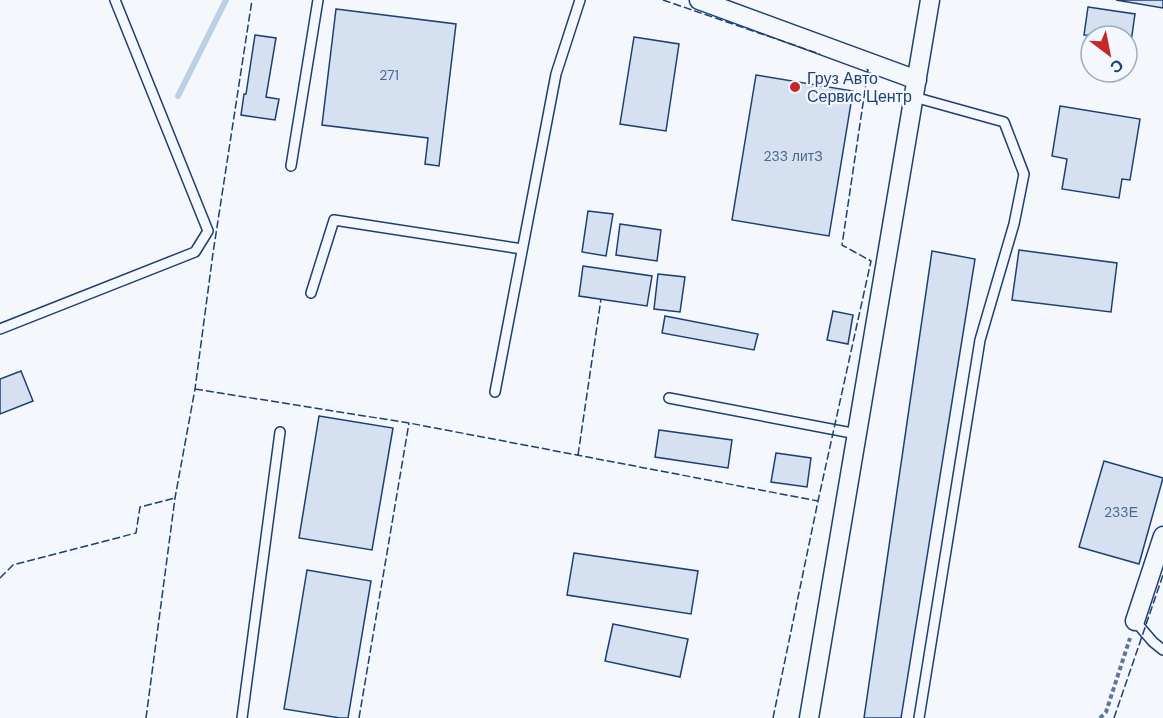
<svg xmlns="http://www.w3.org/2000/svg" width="1163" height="718" font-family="'DM Sans',sans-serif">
<rect width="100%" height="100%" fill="#f4f7fb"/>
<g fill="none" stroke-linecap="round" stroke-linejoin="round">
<!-- stream -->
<path stroke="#bed0e5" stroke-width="6" d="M178,96L226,0"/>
</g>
<!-- building -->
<path fill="#d5e0f0" stroke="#1d3f73" stroke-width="1.5" d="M1116,0H1163V8Z
M1088,7L1135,14L1131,42H1127V36L1084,35Z
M336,9L456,24L439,166L425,164L428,138L322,125Z
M255,35L276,38L266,97L279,99L275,120L241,115L244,94H246Z
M634,37L679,44L666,131L620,124Z
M756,75L853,91L829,236L732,220Z
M1060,106L1140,119L1130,180L1122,179L1119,198L1062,189L1067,159L1052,156Z
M588,211L613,214L606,256L582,252Z
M620,224L661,230L657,261L616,255Z
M1019,250L1117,263L1111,312L1012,300Z
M932,251L975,259L901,718H864Z
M583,266L652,276L647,306L579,296Z
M658,274L685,277L680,312L654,309Z
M833,311L853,315L848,344L827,340Z
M665,316L758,334L754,350L662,333Z
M21,371L33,401L0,414V379Z
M319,416L393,428L372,550L299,538Z
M659,430L732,440L728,468L655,457Z
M776,453L811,458L807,487L771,482Z
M1104,461L1163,478L1139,564L1079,547Z
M574,553L698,571L691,614L567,595Z
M307,570L371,581L348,718H340L284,709Z
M613,624L688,639L680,677L605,661Z"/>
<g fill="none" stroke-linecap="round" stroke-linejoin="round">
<defs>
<path id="lane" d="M914,97L1004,122L1024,174L1014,224L980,340L919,718
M291,166L318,0
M311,293L334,220L522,249
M0,329L195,252L208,231L115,0
M495,392L556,74L580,0
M669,398L857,434
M1135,621L1153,642L1163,650
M242,718L280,432"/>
<path id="street" d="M699,0L917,80
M1135,621L1163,536
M809,718L930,0"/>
</defs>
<!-- lane casing -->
<use href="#lane" stroke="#1d3f73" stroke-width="12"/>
<!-- street casing -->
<use href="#street" stroke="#1d3f73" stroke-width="21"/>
<!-- path -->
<path stroke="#5e769c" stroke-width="4" stroke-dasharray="4.5 3" stroke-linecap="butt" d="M1100,718L1106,712L1130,638"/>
<!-- lane -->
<use href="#lane" stroke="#f4f7fb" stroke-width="9"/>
<!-- street -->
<use href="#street" stroke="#f4f7fb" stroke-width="18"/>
<!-- fence -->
<path stroke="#1d3f73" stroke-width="1.5" stroke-dasharray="8 3" stroke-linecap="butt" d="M663,0L820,54
M195,389L409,423L818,501
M578,455L601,299
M0,578L13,565L136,533L140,507L175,498
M146,718L175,498L195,389L213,253L252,0
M359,718L409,423
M773,718L818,501L871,261L842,245L868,70L865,69
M1114,718L1163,575"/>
</g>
<!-- markers -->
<circle fill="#c62828" stroke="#f4f7fb" stroke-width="2" cx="795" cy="87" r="6"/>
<g text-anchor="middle" stroke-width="4.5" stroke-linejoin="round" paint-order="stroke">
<!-- number labels -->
<g font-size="14" fill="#4b6792">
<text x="389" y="80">271</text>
<text x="793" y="161">233 литЗ</text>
<text x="1121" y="517">233Е</text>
</g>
<!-- poi labels -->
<g font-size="16" fill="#1d3f73" stroke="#f4f7fb" text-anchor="start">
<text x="807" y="84">Груз Авто<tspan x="807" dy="18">Сервис Центр</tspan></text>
</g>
</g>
<!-- north arrow -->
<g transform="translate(1109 54) rotate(148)"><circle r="28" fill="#f4f7fb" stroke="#9eadc5" stroke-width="1.5"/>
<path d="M0-4.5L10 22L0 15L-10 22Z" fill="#c62828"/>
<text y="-9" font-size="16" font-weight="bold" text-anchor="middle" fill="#1d3f73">С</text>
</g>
</svg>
